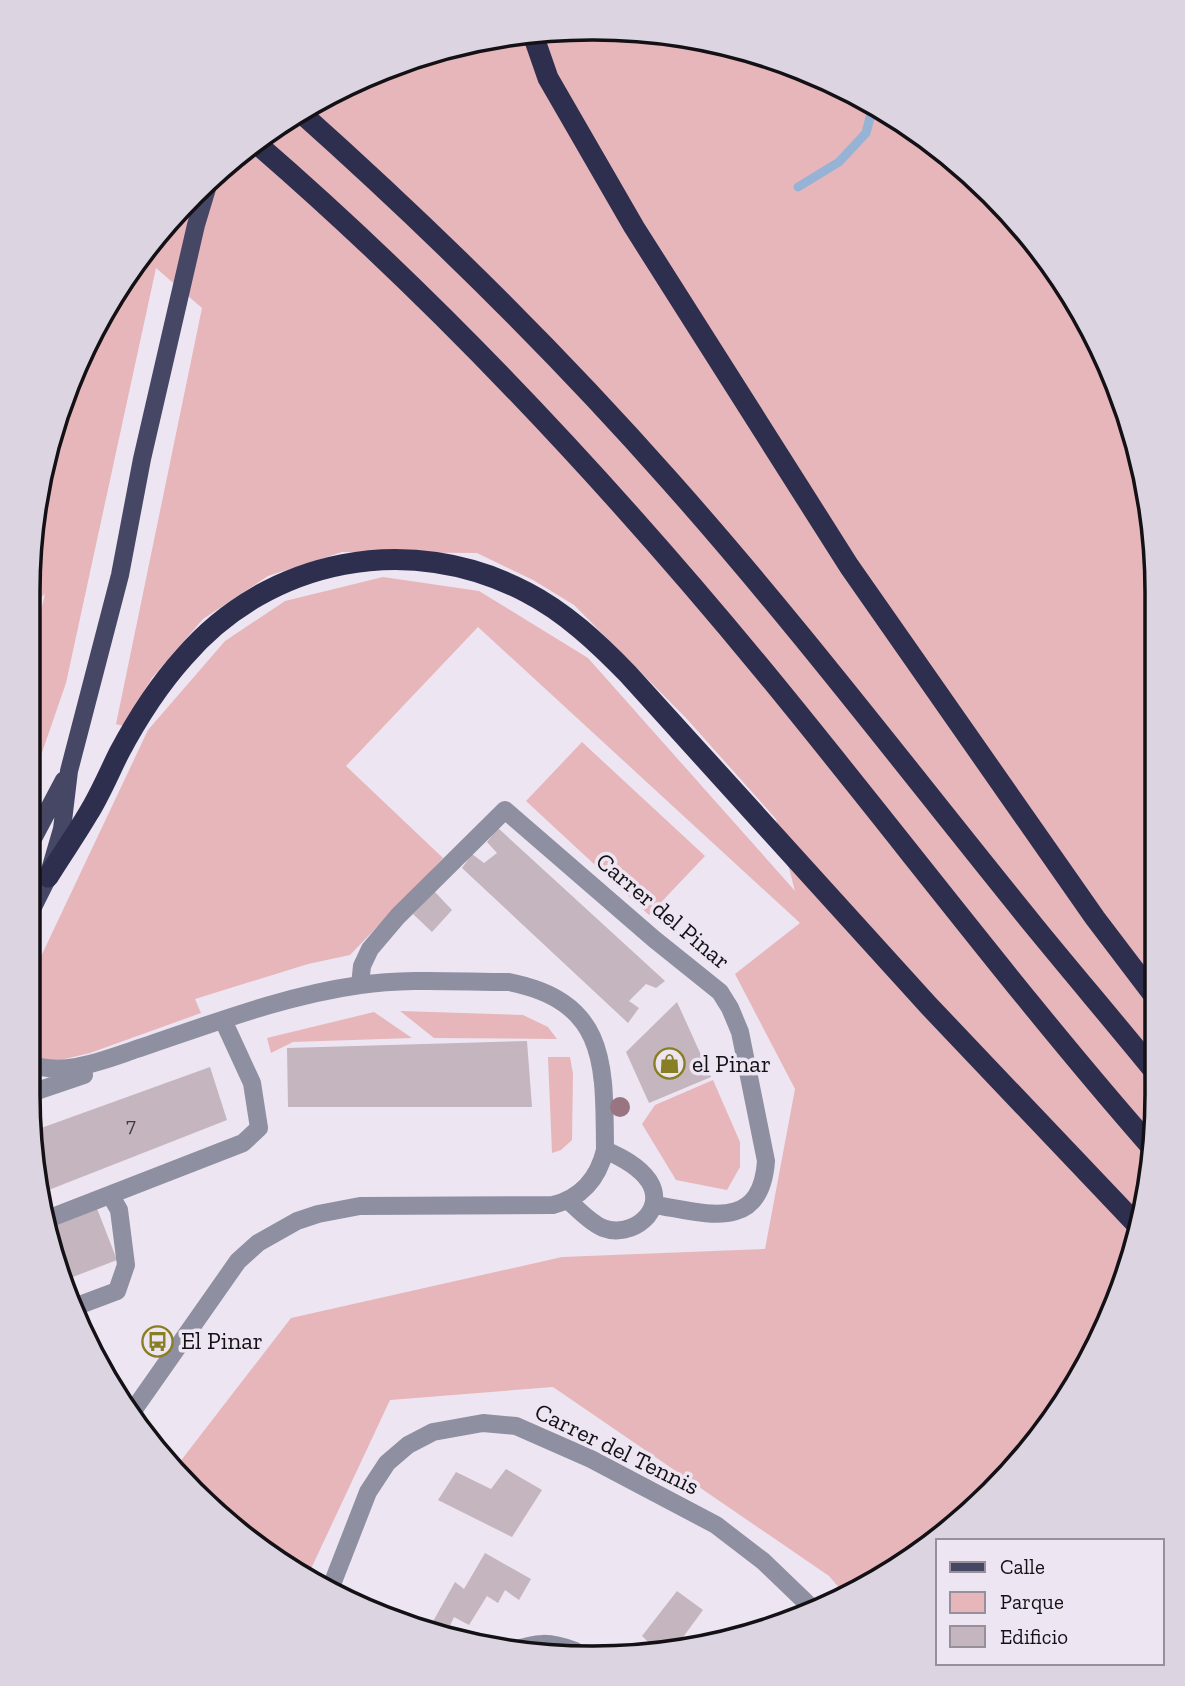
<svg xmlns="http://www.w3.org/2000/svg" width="1185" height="1686" font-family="'Zilla Slab',serif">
<rect width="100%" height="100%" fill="#ede5f2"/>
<!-- green -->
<path fill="#e6b6ba" d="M629,29L738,47L842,86L936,144L1017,220L1099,343L1152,518L1156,1130L1138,1239L1099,1343L1041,1437L965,1518L847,1597L829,1576L553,1387L390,1400L309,1573L221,1518L176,1467L291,1318L562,1257L765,1249L795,1089L735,974L800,923L478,627L346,766L443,858L350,955L308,964L195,999L201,1013L90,1053L52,1062L36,1059L28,1053V984L148,730L225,641L285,601L383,577L479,591L588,658L795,891L776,819L686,718L574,605L533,580L477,553L342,552L268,576L203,619L152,678L123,726L116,724L202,308L156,268L66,683L28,793V666L45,594L28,608L39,482L104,310L220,168L310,104L411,58L518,33Z
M582,742L705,856L649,915L526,801Z
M400,1011L523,1015L548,1027L557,1039L434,1038Z
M374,1012L412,1038L293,1042L271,1053L267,1038Z
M548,1057H570L573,1074L572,1140L561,1150L552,1153Z
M713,1080L740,1142V1167L727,1190L676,1180L642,1124L655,1105Z"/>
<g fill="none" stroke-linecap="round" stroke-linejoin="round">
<!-- stream -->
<path stroke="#96b3d5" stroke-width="9" d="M798,187L839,162L866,133L873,106"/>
</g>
<!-- building -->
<path fill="#c4b5be" d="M498,828L665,981L656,988L646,984L629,1001L639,1008L628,1023L462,868L472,854L484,863L497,853L487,842Z
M434,891L452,910L432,932L413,914Z
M677,1002L711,1077L649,1103L626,1052Z
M527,1041L532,1107H288L287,1048Z
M210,1067L227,1120L41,1193L33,1131Z
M96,1206L117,1260L65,1280L47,1240L45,1225Z
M506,1469L542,1490L512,1537L438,1500L456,1472L491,1489Z
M485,1553L531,1579L519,1600L505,1590L498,1603L487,1596L469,1625L454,1617L446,1634L431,1625L455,1582L464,1589Z
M677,1591L703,1610L675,1648L656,1649L642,1636Z
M730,1628L738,1635L716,1642Z"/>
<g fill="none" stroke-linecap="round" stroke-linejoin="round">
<!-- minor -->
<path stroke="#8e8fa1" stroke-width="18" d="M360,985L362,966L370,949L398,916L505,810L654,939L720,992L730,1008L740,1032L766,1161C761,1233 706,1213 655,1205
M28,1063C60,1077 99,1062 131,1051C206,1026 281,996 360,985C409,978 460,982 509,982C609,1002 604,1066 605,1150C598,1179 581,1198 553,1205L360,1206L318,1214L297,1221L258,1243L238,1261L130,1415
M28,1094L84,1075
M569,1201C578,1210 591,1223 603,1228C631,1239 668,1211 649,1181C639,1166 621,1157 605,1150
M45,1220L243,1143L259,1128L252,1083L223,1020
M77,1306L117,1291L126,1265L119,1210L111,1196
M331,1587L368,1492L387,1463L408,1445L433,1432L483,1423L516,1426L591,1459L716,1525L763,1561L814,1610
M511,1651C537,1642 549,1641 575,1651"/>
<!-- major -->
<path stroke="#464765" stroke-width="18" d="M28,848L64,780
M28,917L48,877L62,829L69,771L120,575L142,459L196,225L209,182"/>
<!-- highway -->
<path stroke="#2e2e4f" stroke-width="21" d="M532,32L548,78L634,227L849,566L1095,918L1155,997
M299,111C430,228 555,351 670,481C798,625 914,778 1035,927C1075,976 1116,1024 1155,1072
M256,143C441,303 608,482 763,670C894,829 1017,994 1153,1149
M48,877C61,856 75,836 88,814C100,795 109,773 119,753C137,719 158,686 184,657C269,558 410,531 526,592C565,612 598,643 628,674L929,1006L1140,1228"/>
</g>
<!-- trees -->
<circle fill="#997581" cx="620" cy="1107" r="10"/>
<!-- icons -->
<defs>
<symbol id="shop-ring" viewBox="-11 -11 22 22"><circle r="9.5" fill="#ede5f2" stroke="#887e24" stroke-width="1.5"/><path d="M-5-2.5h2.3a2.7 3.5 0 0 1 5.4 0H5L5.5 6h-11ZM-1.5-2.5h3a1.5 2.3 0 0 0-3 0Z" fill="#887e24"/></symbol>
<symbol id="bus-ring" viewBox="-11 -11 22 22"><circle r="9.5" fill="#ede5f2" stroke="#887e24" stroke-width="1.5"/><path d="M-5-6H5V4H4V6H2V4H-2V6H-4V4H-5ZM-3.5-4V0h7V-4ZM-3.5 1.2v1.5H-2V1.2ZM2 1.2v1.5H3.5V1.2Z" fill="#887e24"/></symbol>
</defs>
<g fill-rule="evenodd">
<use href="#shop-ring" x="652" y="1046" width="35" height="35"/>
<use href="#bus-ring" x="140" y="1324" width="35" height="35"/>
</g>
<g text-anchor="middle" stroke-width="7" stroke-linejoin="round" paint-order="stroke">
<!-- number labels -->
<g font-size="21" fill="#3f3a3f">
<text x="131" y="1132">7</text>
</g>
<!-- street labels -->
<g font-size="24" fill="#131115" stroke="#ede5f2">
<text transform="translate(663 911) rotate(40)" y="8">Carrer del Pinar</text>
<text transform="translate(617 1449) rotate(26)" y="8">Carrer del Tennis</text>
</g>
<!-- poi labels -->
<g font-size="24" fill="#131115" stroke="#ede5f2" text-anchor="start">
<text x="692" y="1072">el Pinar</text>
<text x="181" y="1349">El Pinar</text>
</g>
</g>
<!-- crop -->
<path d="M0 0H1185V1686H0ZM592 40H593A552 552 0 0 1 1145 592V1094A552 552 0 0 1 593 1646H592A552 552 0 0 1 40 1094V592A552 552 0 0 1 592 40Z" fill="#dcd4e0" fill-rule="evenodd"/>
<path fill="none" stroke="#131115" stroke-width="3.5" d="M592 40H593A552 552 0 0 1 1145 592V1094A552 552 0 0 1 593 1646H592A552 552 0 0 1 40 1094V592A552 552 0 0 1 592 40Z"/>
<!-- legend -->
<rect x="936" y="1539" width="228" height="126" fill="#ede5f2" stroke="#96909a" stroke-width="2"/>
<rect x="950" y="1562" width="35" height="10" fill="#464765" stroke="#96909a" stroke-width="2"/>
<text x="1000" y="1574" font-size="21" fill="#131115">Calle</text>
<rect x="950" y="1592" width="35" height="21" fill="#e6b6ba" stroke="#96909a" stroke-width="2"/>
<text x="1000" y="1609" font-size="21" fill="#131115">Parque</text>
<rect x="950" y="1626" width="35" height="21" fill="#c4b5be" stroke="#96909a" stroke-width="2"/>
<text x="1000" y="1644" font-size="21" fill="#131115">Edificio</text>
</svg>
